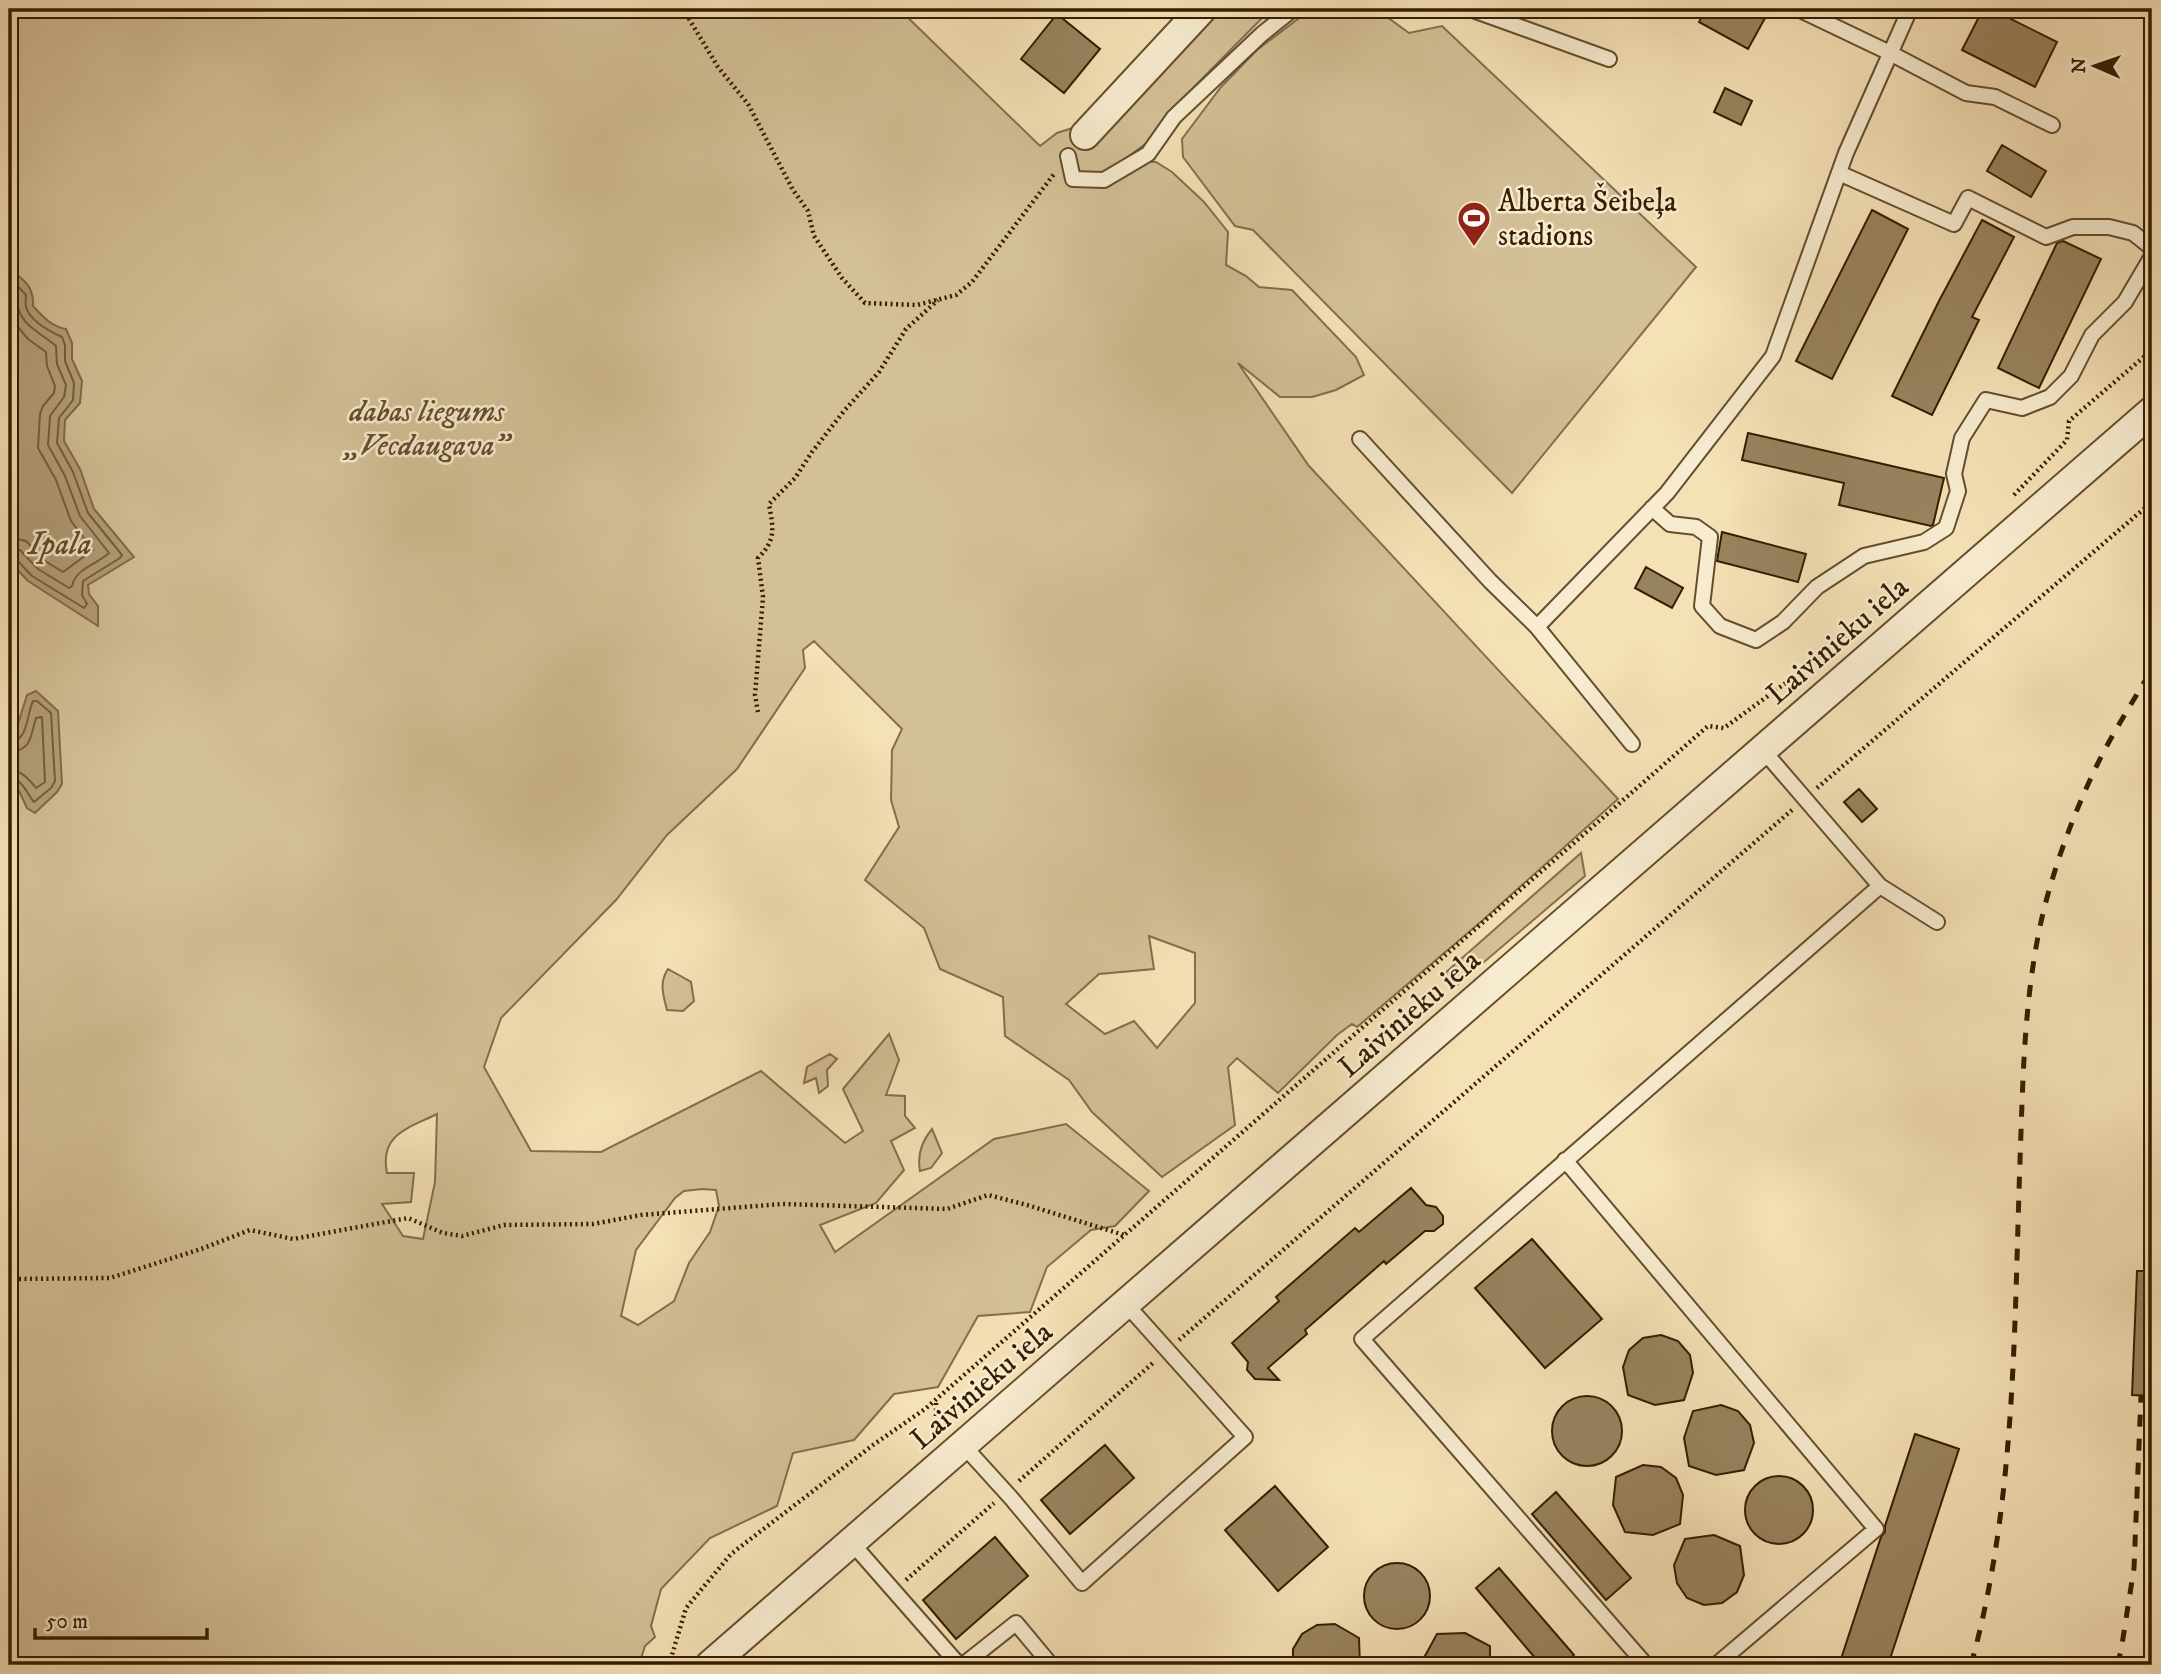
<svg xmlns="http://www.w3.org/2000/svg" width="2161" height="1674" font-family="'IM FELL DW Pica',serif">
<rect width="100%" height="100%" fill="#f5e1b6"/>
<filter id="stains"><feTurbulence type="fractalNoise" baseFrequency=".00286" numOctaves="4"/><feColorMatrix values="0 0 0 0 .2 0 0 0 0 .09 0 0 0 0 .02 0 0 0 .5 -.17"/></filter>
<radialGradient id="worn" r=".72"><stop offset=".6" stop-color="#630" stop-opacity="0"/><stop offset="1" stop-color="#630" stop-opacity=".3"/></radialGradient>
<!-- green -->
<path fill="#d4c097" stroke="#846e4c" stroke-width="2" fill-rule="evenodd" d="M9,9H899L1040,146L1057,133L1091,122L1208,9H1271L1170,111L1159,134L1129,156L1145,162H1156L1172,172L1204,202L1228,232L1226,265L1246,276L1259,287L1292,290L1356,357L1364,375L1336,390L1312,397H1280L1238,363L1309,466L1618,799L1483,920L1357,1027L1352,1024L1337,1035L1278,1093L1237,1058L1228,1067L1235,1125L1162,1177L1092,1112L1069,1080L1005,1036L1003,997L940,969L924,928L865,880L899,827L891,800L892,750L902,729L814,641L803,650L805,668L737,769L667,835L616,900L501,1018L484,1067L531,1151L601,1152L761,1071L845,1143L863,1131L843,1089L889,1034L899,1060L886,1095L905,1096V1116L915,1128L891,1141L904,1170L876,1203L820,1225L835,1252L994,1139L1066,1124L1149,1191L1115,1226L1091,1230L1047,1267L1030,1312L978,1316L938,1387L894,1394L854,1440L793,1453L777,1506L710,1538L661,1589L651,1626L655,1637L645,1646L639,1665H9ZM1149,936L1195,953V1003L1157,1048L1134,1021L1105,1034L1066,1004L1099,974L1154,969ZM437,1114L435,1182L423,1239L403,1236L382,1204L411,1202L414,1173H387C379,1134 409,1128 437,1114ZM702,1189L716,1190L719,1206L710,1232L689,1263L674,1301L638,1325L621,1316L636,1250L675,1198L684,1191Z
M1311,9H1376L1409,33L1442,26L1696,267L1512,493L1253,230L1235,226L1183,157L1182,139L1221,87L1257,50Z
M1581,853L1585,876L1456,986L1444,974Z
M668,969L691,982L694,1001L683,1011L667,1010C663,995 659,982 668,969Z
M830,1054L837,1059L827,1070L828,1086L819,1093L816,1078L804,1083L807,1067Z
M932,1129L942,1153L931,1168L920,1171C917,1155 921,1142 932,1129Z"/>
<!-- water -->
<path fill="#b39e78" stroke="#806a48" stroke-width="2" d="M9,268C23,280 34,285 33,306C43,317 51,326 66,329L72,343V359L82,381L80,403L65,420L64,441L80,469L94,509L134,557L88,585L89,594L98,606V626L28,581L9,561Z
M36,691L58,711L62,784L57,792L35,813L27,808L19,791L9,784V738L17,732L18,724L27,695Z"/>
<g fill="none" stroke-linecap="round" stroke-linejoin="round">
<!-- shore -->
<path stroke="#745e3c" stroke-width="2" d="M9,277L26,295C26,299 25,303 26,307C30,321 51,332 62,337L65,345V361L74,383L73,400L59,418L57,443L73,472L88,513L122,555L120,558L83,581L82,595L87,604L84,608L32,576L15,558L9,556
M9,289L17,298C17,325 39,331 56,346L57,364L66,385L64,397L50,416L48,445L65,476L80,516L109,553C96,565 76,568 72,586L69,588L38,569L20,550L9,548
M9,316L28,339L46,352L47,366L55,386L54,393L43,406L40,414L38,448L56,480L71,521L93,550L63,572L45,561L26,541L9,537
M9,743C29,740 26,716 33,701H37L51,713L55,781L51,788L34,802C26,793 24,780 9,778
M9,752C33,750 30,736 36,718L42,717L45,782L36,788C29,779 21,770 9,770"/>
</g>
<!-- building -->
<path fill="#98835f" stroke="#341d00" stroke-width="2" d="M1706,9H1770L1748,49L1699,22Z
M1983,9H1991L2057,42L2035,87L1962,50Z
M1057,14L1100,49L1064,93L1021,59Z
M1725,88L1752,101L1741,125L1714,112Z
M2002,145L2046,171L2031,197L1987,171Z
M1872,210L1908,229L1832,379L1796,361Z
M1982,220L2014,237L1972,317L1979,320L1932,415L1892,396L1939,301Z
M2063,241L2101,259L2039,388L1998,368L2057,243Z
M1748,433L1944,478L1933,525L1931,526L1839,505L1844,483L1742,460Z
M1722,532L1806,554L1798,582L1717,561Z
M1646,567L1683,588L1672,608L1635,588Z
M1859,789L1877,809L1862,822L1844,802Z
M1411,1188L1426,1205L1436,1207L1443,1216V1224L1434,1231H1425L1386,1264L1384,1261L1305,1330L1307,1334L1268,1368L1279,1380L1255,1379L1247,1370L1248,1362L1232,1343L1279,1301L1276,1297L1355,1228L1359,1232Z
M1532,1239L1602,1319L1545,1368L1475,1288Z
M2137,1271H2152V1396L2132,1395Z
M1661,1335L1678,1341L1690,1355L1693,1373L1684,1400L1655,1405L1628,1395L1623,1367L1629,1350L1643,1338Z
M1552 1431a35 35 0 1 1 70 0a35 35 0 1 1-70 0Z
M1721,1405L1738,1411L1750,1425L1754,1443L1744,1470L1716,1475L1689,1466L1684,1438L1693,1411Z
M1915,1434L1959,1449L1888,1665H1839L1881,1537L1885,1532V1526Z
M1105,1445L1134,1478L1070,1534L1041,1500Z
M1643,1465L1661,1467L1676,1478L1683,1495L1680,1524L1653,1535L1625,1532L1613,1505L1616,1477Z
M1745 1510a34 34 0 1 1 68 0a34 34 0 1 1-68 0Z
M1275,1486L1328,1547L1278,1591L1225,1530Z
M1556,1492L1631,1578L1606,1600L1532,1514Z
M1714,1535L1740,1546L1744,1575L1737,1592L1722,1603L1704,1605L1687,1598L1677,1583L1674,1565L1685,1539Z
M995,1537L1028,1576L956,1639L923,1600Z
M1364 1596a33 33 0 1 1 66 0a33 33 0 1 1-66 0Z
M1499,1568L1574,1655L1562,1665H1541L1476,1588Z
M1335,1624L1359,1638L1360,1665H1293V1649L1302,1634L1317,1625Z
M1465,1633L1490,1646V1665H1420L1437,1634Z"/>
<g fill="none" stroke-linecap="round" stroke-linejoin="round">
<defs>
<path id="service" d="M1470,9L1609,59
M1798,9L1890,53L1966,93L1995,97L2052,125
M1068,156L1073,179L1104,180L1148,154L1174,117L1262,34L1293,9
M1839,173L1954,224L1968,198L2046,237L2073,227H2109L2133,233L2152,248
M1360,439L1490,581L1537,627L1667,493L1773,356L1846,153L1910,9
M1652,508L1670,524L1696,527L1710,537L1702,606L1720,626L1756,640L1783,622L1817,587L1864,556L1924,542L1946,528L1958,491L1954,474L1962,438L1986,400L2022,408L2050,397L2071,376L2092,335L2125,302L2152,256
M1537,627L1632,744
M1762,749L1880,886L1937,922
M1565,1160L1876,1529L1716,1665
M963,1445L1012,1499L1082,1583L1245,1437L1126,1304
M851,1542L959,1665
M963,1665L1016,1623L1051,1665
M1646,1665L1362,1339L1880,886"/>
<path id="minor" d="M1085,135L1202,9
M710,1665L2152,411"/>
</defs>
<!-- service casing -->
<use href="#service" stroke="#644e2e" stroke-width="18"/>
<!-- minor casing -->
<use href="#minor" stroke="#644e2e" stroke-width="32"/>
<!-- path -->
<path stroke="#341d00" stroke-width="4.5" stroke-dasharray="2 3.5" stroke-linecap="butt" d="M683,9L718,67L748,104L793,190L808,211L814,236L842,278L865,303L917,305L956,295L972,282L1054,174
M2014,495L2067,440L2069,421L2152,350
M758,712L755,695L763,597L758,558C777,539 773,528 769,504L795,478L812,452L844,411L879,372L906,329L938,300
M1817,788L2152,502
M9,1276L13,1279L110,1278L201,1249L250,1230L293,1239L408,1218L443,1233L462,1236L504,1225L593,1224L641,1215L782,1204L947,1209L988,1195L1027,1205L1124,1235
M1179,1340L1792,810
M936,1438V1401
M1019,1481L1154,1362
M906,1580L994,1503
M669,1665L686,1608L731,1554L873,1445L925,1409L1708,726L1724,728L1857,631"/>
<!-- service -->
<use href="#service" stroke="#f8ecd0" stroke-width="14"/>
<!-- minor -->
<use href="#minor" stroke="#f8ecd0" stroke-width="28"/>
<!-- rail -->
<path stroke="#341d00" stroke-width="5" stroke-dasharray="12 12" stroke-linecap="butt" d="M2149,1145L2152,1049
M1971,1665C2016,1502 2014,1330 2020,1161C2023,1077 2024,991 2044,909C2057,858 2076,808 2099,761C2115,729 2134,700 2152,669
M2117,1665L2121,1651L2134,1568L2141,1396"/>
</g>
<!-- icons -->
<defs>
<symbol id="stadium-pin" viewBox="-11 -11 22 30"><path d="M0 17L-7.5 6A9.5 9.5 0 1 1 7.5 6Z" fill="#8f2418" stroke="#f8ecd0"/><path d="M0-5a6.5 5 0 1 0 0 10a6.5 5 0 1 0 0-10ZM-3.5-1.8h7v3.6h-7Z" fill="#fff"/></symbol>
</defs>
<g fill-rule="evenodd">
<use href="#stadium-pin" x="1455" y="199" width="38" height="52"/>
</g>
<g text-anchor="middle" stroke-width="5" stroke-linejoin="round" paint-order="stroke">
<!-- poi labels -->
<g font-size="30" fill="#341d00" stroke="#f8ecd0" text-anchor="start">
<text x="1498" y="211">Alberta Šeibeļa<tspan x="1498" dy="34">stadions</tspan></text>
</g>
<!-- park labels -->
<g font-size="30" font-style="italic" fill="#644e2d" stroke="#f8ecd0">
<text x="427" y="421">dabas liegums<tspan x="427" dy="34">„Vecdaugava”</tspan></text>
</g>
<!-- street labels -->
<g font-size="30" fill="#341d00" stroke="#f8ecd0">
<text transform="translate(1837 640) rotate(-41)" y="10">Laivinieku iela</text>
<text transform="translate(1409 1013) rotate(-41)" y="10">Laivinieku iela</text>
<text transform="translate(981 1385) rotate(-41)" y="10">Laivinieku iela</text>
</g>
<!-- water labels -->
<g font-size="32" font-style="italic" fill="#604a2a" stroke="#f8ecd0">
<text x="60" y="554">Ipala</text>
</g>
</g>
<!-- margin -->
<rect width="2161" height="1674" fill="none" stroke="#f5e1b6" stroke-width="35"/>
<rect x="10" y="10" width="2140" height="1653" fill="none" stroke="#341d00" stroke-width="3.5"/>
<rect x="18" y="18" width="2126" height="1639" fill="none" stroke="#341d00" stroke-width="2"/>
<!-- north arrow -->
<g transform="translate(2095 66) rotate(272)" stroke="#f8ecd0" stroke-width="5" paint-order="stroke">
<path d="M0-5L12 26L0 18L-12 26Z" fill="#341d00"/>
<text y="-10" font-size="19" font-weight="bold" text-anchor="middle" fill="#341d00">N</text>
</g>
<!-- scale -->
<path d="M35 1628v10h172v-10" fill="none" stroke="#341d00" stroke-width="3.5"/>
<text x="46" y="1628" font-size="21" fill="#341d00" stroke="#f8ecd0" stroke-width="5" paint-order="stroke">50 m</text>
<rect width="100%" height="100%" filter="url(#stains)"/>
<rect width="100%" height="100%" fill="url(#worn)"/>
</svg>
